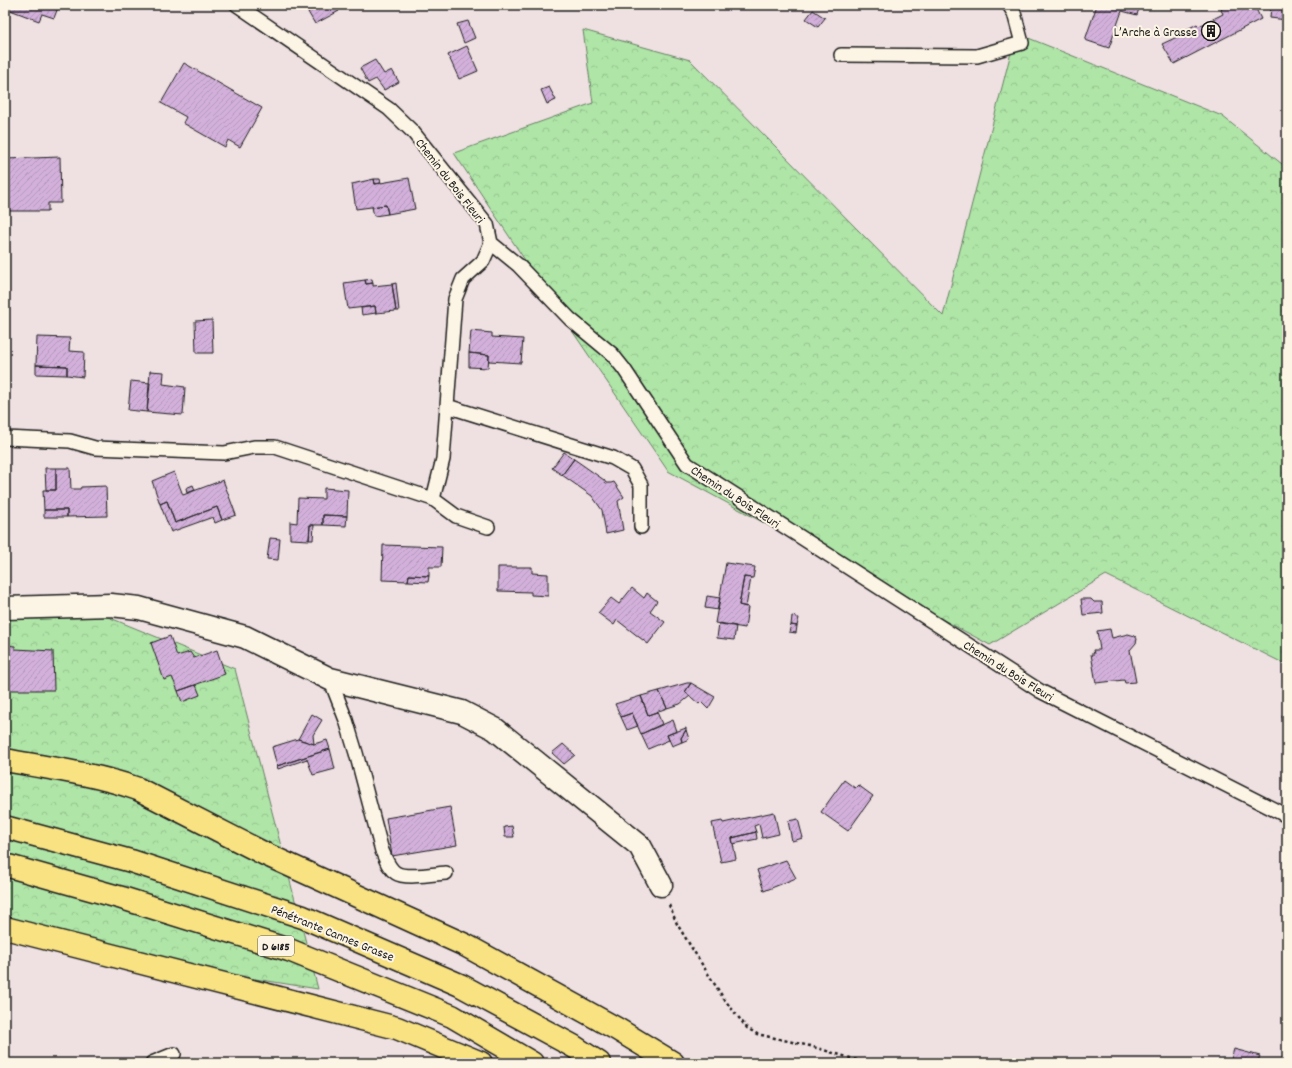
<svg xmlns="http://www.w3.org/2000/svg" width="1292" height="1068" font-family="Dekko,sans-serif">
<defs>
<pattern id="forest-crowns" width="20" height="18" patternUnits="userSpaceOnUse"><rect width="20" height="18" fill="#afe5a7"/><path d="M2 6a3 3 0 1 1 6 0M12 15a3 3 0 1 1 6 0" fill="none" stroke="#96c48f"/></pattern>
<pattern id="building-hatch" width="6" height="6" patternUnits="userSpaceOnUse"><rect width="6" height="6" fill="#d2b0db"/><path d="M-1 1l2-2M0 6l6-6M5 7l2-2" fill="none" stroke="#b497bb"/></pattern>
</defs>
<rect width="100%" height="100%" fill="#efe0e2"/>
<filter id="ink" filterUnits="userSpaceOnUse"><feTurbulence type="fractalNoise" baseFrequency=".025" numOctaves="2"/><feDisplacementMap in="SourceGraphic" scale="8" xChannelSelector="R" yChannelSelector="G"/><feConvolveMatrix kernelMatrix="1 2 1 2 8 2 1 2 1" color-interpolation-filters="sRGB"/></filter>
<g filter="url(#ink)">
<!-- forest -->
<path fill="url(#forest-crowns)" stroke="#668062" d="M583,30L690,60L943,316L1016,33L1222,116L1287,168V665L1106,575L990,645L668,471L566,322L454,153L593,103Z
M103,615L235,669L318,989L5,939V617Z"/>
<!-- building -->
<path fill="url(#building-hatch)" stroke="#1c1c1c" d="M5,5H59L54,18L42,14L39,21L5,8Z
M320,5H336L339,11L315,24L308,12Z
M1097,5H1140L1137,15L1122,11L1109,48L1085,40Z
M1226,5H1254L1261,19L1174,64L1162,44L1177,37L1176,35L1197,24L1199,26L1223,14L1221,10Z
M1271,5H1287V20L1270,18Z
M813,10L825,18L818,27L806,19Z
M468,21L475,38L464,43L457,24Z
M467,46L478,71L459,79L448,55Z
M375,60L384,74L392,70L399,82L384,90L376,79L368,83L360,68Z
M184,63L262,108L240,147L228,140L225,147L183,123L186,117L161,103Z
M549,87L556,100L547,104L541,90Z
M60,157L61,203H48V211H5V159Z
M409,178L415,209L388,214L386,205L356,209L352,184L374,179L375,184Z
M374,179H380L381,183L375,184Z
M386,205L388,214L374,216L372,207Z
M372,279L373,283L366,284L365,280Z
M365,280L366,284L373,283V286L392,284L396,311L376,313L375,306L348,309L344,283Z
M396,283L399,311H396L392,284Z
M375,306L376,313L362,315L361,308Z
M212,320L213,353H196L195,321Z
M471,331L492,333V337L523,339L521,363L489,361V355L469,353Z
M37,337L70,338L69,351L84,352L83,377L67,375V366L36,365Z
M469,353L489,355L488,368L469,367Z
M36,365L67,366V375L36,374Z
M150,371L164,372L163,384L185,387L183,415L147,412Z
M131,381L150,383L147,412L128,410Z
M564,452L574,459L562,475L552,468Z
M574,459L604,480L606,483H611L614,482L624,497L618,501L623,530L606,534L602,510L592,496L562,475Z
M45,468H56V490H46Z
M56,468H70L71,489H80L81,487L106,486L107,516L67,517V510H44L43,490H56Z
M174,472L183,495L223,480L236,515L222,520L217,507L175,523L167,501L160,504L152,481Z
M193,485L195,490L187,493L186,488Z
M324,488L348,490L347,516L323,515V525H310L309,540L290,539V522L297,523L298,498L324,499Z
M167,501L175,523L217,507L222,520L215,523L213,517L171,532L160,504Z
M44,510H67V517H44Z
M323,515L347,516L346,526L323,525Z
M310,525H314L313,540H309Z
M270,538L280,539L278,560L267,559Z
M383,545L442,547L441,567H429V576L409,575L408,581L382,580Z
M726,563L755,567L753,578L744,577L739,605L748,607L745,628L715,623Z
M498,567H532V573L548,574V596L531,595V592L498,591Z
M409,575L429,576L428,582L408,581Z
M744,577L751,578L746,607L739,605Z
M632,588L644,598L647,593L657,601L650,611L665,622L648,644L617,620L614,625L598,613L611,598L619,604Z
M707,596L720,598L718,610L705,608Z
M1081,599H1091L1094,602H1102L1103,613L1083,615Z
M792,616L799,618L797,626L791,625Z
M719,623L736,626L734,640L717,638Z
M791,625L797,626L796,633L789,632Z
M1110,629L1112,638L1128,634L1135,636L1137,639L1136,643L1130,650L1136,682L1125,683L1124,680L1096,683L1091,654H1094L1093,650H1100L1097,631Z
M170,636L177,656L190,652L194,658L217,650L225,674L178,691L172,677L164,680L151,643Z
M5,645L15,646V649L53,651L54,690H5Z
M687,683H691L685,692L690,696L680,704L667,708L659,691Z
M691,683L715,697L708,709L701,702L699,704L685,692Z
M196,685L200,695L182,702L178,691Z
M659,691L667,708L648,715L641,696Z
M641,696L648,715L657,712L662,724L641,734L632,713L621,717L615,704Z
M632,713L638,726L627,730L621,717Z
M312,714L322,720L313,735L314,744L298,739Z
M1287,715V734L1282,716Z
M673,720L677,731L667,735L669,740L648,749L641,734Z
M686,728V730L681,738L682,742L672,746L667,735Z
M686,730L689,739L682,742L681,738Z
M298,739L314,744L327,740L330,749L277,766L272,747Z
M563,744L575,755L564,764L552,753Z
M330,749L335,769L313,775L307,759L278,769L277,766Z
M844,780L855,788L858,785L873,796L848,831L821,812Z
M450,807L457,845L392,856L386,818Z
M774,812L779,834L762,838L759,824L754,826L756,832L732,838L736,859L721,862L712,823L722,821L723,823Z
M798,819L803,838L792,841L788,821Z
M512,826L514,837H505L504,827Z
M756,832L757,839L733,844L732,838Z
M786,860L796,878L764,891L757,870Z
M1234,1049L1260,1056L1257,1063H1230Z"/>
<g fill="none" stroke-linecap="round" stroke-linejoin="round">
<defs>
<path id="service" d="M237,5L389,109L413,132L487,224L491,243L518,265L570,319L612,354L624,369L687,464L1040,691L1287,816
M841,55L977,56L1022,43L1014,13L1009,5
M447,406L613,458L632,469L641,485V527
M5,438L70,441L95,448L224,453L254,447H275L433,499L456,516L488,527
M433,499L443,459L455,299L463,279L483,261L491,243
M330,679L346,720L356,753L382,851C386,859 388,868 396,873C405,879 434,874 446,873
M152,1063L174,1054"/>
<path id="minor" d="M5,608L111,605L139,608L245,637L330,679L462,712L495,729L640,846L661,885"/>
<path id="trunk" d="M5,760C49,768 95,774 138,789L265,854L465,945L617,1029L673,1063
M5,827L131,861L303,917L460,985L573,1046L599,1063
M5,865L122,898L289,950L452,1016L532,1063
M5,928L397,1028L481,1063"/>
</defs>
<!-- service casing -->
<use href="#service" stroke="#1c1c1c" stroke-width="16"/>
<!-- minor casing -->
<use href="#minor" stroke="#1c1c1c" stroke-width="25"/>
<!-- trunk casing -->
<use href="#trunk" stroke="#1c1c1c" stroke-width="25"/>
<!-- path -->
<path stroke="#1c1c1c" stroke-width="2.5" stroke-dasharray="3 3" stroke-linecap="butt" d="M669,905L677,924L693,950L724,999L747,1028L757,1034L810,1046L867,1063"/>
<!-- service -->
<use href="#service" stroke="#fcf5e5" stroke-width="13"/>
<!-- minor -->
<use href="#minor" stroke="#fcf5e5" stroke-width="22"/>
<!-- trunk -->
<use href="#trunk" stroke="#f8e281" stroke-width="22"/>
</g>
</g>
<!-- icons -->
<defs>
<symbol id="building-ring" viewBox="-11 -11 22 22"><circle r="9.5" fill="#fcf5e5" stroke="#1c1c1c" stroke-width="1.5"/><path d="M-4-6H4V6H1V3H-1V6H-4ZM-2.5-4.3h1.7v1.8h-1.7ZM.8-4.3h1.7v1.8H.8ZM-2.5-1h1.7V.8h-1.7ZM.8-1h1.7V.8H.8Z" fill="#1c1c1c"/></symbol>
</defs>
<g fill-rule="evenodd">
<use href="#building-ring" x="1200" y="20" width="22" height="22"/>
</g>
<g text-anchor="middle" stroke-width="4" stroke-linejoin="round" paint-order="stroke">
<!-- shield labels -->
<rect fill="#fcf5e5" stroke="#5f5d58" stroke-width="1" x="258" y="936" width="36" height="20" rx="3"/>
<g font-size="12" font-weight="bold" fill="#1c1c1c">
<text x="276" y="950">D 6185</text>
</g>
<!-- poi labels -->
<g font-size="13" fill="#1c1c1c" stroke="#fcf5e5" text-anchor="end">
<text x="1197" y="36">L’Arche à Grasse</text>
</g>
<!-- street labels -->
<g font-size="13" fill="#1c1c1c" stroke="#fcf5e5">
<text transform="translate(451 180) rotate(52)" y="5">Chemin du Bois Fleuri</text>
<text transform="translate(736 496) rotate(33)" y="5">Chemin du Bois Fleuri</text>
<text transform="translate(1009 670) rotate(32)" y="5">Chemin du Bois Fleuri</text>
<text transform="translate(333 932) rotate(22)" y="5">Pénétrante Cannes Grasse</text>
</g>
</g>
<!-- margin -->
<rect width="1292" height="1068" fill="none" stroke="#fcf5e5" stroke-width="20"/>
<rect x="10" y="10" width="1272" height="1048" fill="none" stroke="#1c1c1c" stroke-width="1.5" filter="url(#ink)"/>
</svg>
